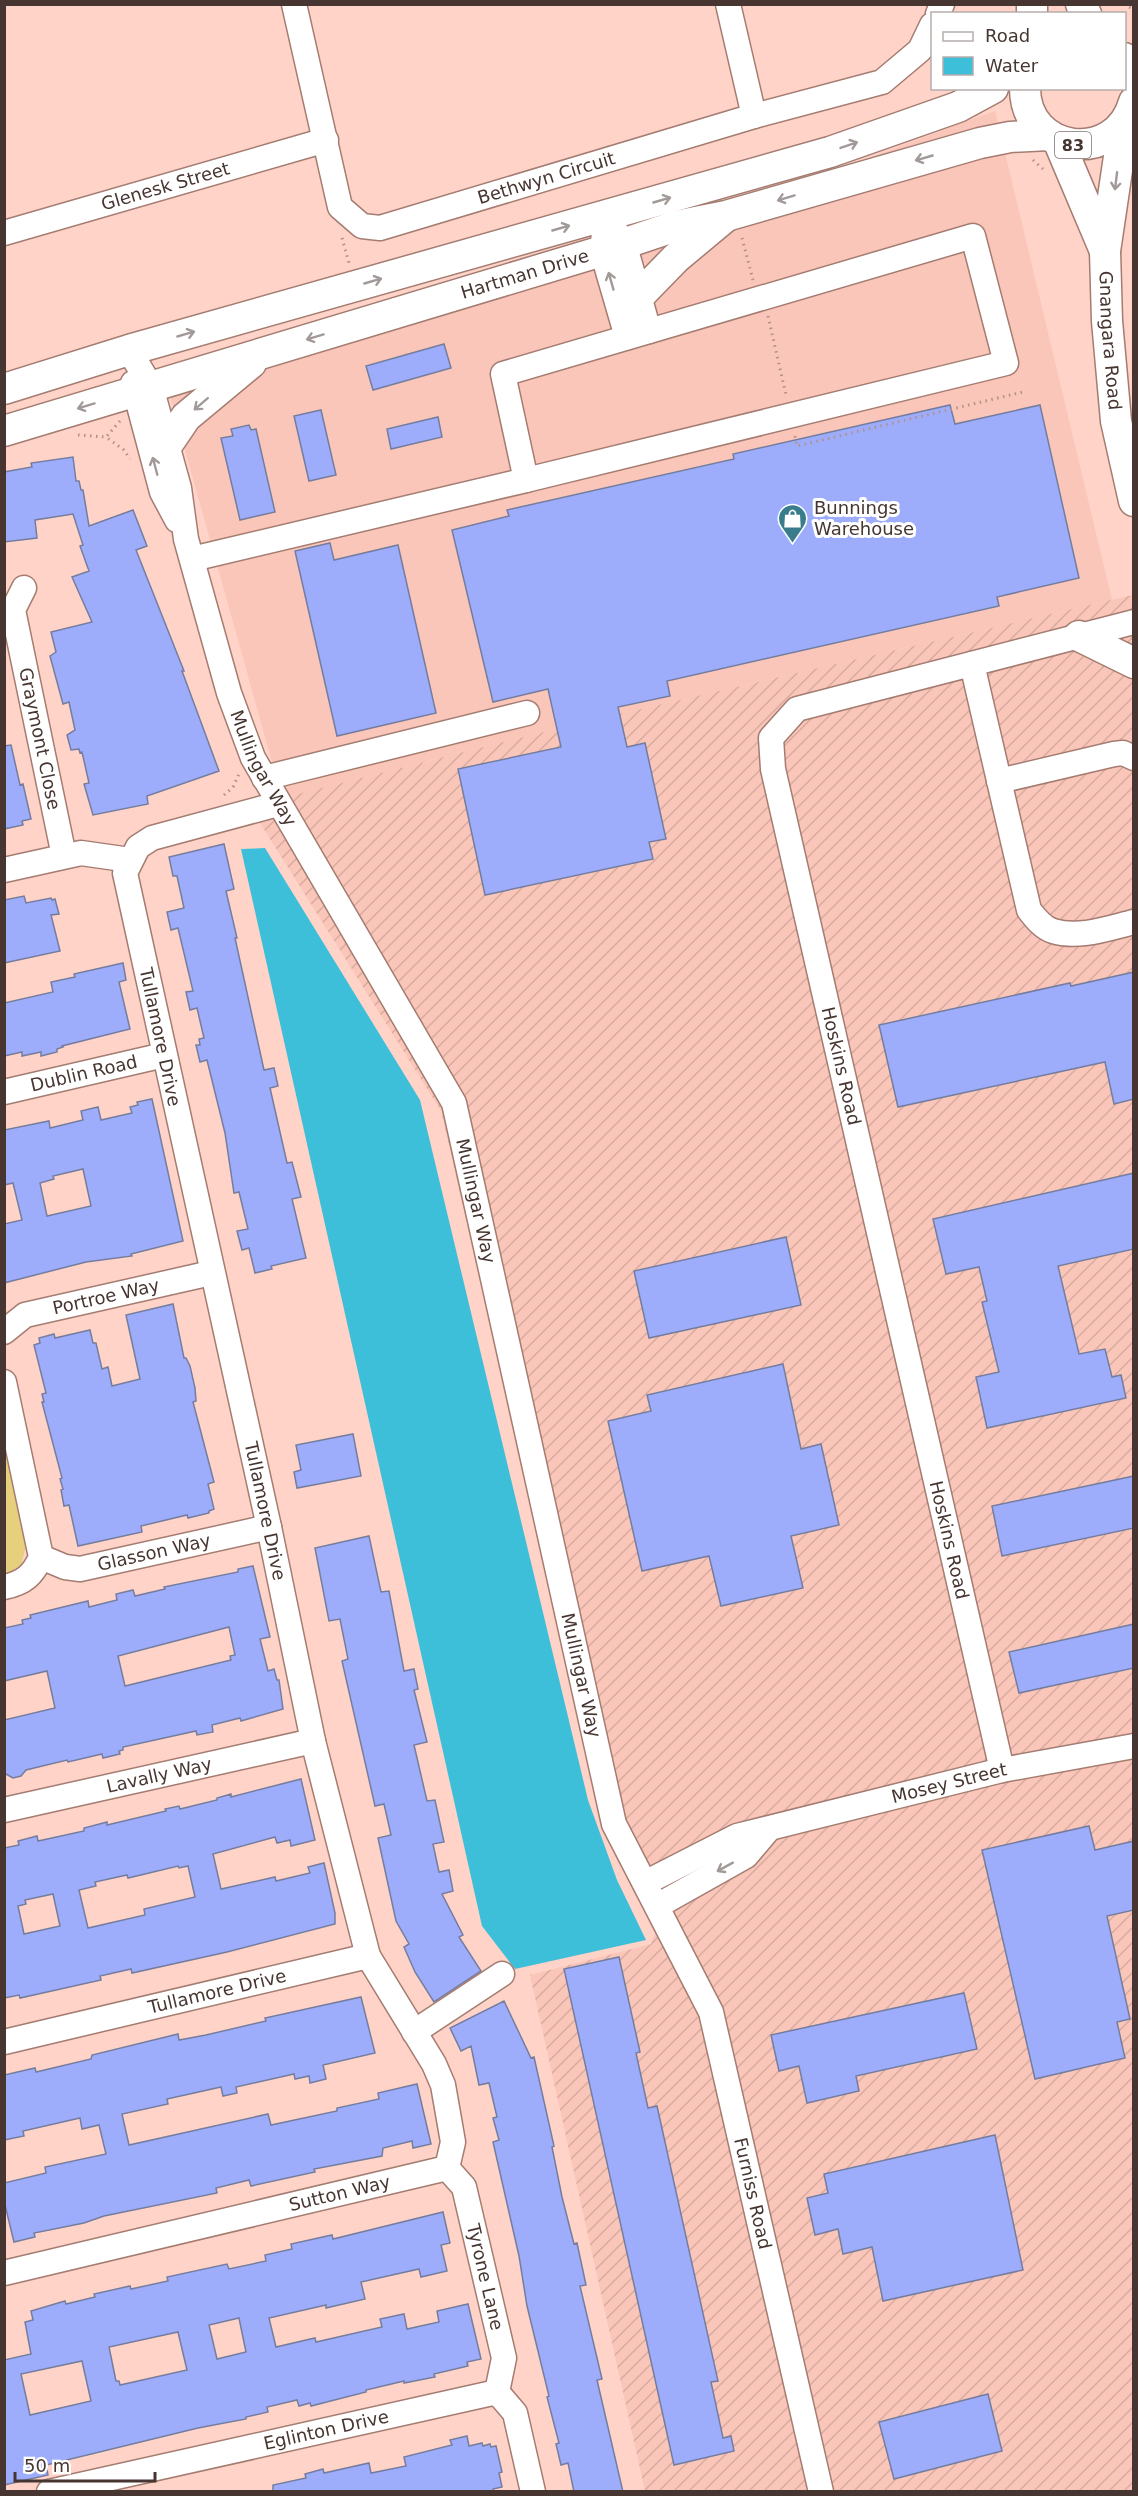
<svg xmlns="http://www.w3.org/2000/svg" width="1138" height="2496" font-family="'DejaVu Sans',sans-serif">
<defs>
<pattern id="industrial-furrows" width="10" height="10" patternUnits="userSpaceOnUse" patternTransform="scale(1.5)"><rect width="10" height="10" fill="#fac6b9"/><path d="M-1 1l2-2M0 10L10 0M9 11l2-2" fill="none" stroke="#d8ab9f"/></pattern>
</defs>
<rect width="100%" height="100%" fill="#ffd3c7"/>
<!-- built -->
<path fill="#fac6b9" d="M995,111L1112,600L555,729L282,798L170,396L451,313Z"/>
<!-- industrial -->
<path fill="url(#industrial-furrows)" d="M1133,595V2491H645L530,1975L651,1944L655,1933L609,1838L441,1111L260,823L282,798L555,729Z"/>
<!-- green -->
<path fill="#e6cf7d" d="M4,1441L27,1543L21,1565L5,1575Z"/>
<!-- water -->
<path fill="#3ebfd9" d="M265,848L420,1100L588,1800L617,1880L646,1940L515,1969L482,1926L241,849Z"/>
<!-- building -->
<path fill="#9dadfc" stroke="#757d9f" stroke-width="1.5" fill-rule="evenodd" d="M444,344L451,368L373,390L366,366Z
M950,405L955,424L1040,405L1079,578L997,597L999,606L667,681L670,696L618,707L627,747L645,743L666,839L649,842L653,859L485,895L458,769L561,747L548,689L493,702L452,530L509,516L507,510L734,459L733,454Z
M321,410L336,475L309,481L294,416Z
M438,417L442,437L391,449L387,429Z
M249,425L251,430L256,429L275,512L240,520L221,438L233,436L231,429Z
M73,457L76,481H79L81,490H83L89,526L133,510L147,546L136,550L184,671H182L219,771L147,796L148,804L93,815L84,784L89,783L82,752L80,753L79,749L71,750L67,735L75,730L69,702L63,704L50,656L56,652L51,632L92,622L72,577L89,571L80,546L83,545L73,514L35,520L37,538L4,542V472L32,467L31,463Z
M330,543L334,560L398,545L436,713L337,736L295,551Z
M11,745L20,785L23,784L31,819L22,821L23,825L4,829V746Z
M224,844L234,889L226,891L237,938H235L264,1070L274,1068L278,1086L270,1088L287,1163L292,1162L301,1197L292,1199L306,1258L271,1266L272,1269L255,1273L249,1248L242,1250L237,1231L248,1229L239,1192L234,1193L225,1133L207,1060L200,1062L196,1045H200L199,1039L204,1038L197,1008L190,1010L186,992L193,991L178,928L171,930L167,912L184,908L177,876H173L169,857Z
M24,896L26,903L51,898L52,900L55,899L59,914L51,915L60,951L4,963V900Z
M123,963L126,980L119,982L130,1029L62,1046L63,1047L57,1049V1052L41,1056V1052L22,1056V1052L4,1056V1003L53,992L51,982L75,977L74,974Z
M1134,972V1099L1114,1104L1105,1062L898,1107L879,1025L1070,983L1071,986Z
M152,1099L183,1241L131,1254L132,1256L86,1262L4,1283V1224L22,1220L13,1183L4,1185V1130L49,1121L50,1128L83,1120L81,1111L98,1107L101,1120L132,1113L130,1107L138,1105L137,1102ZM83,1169L91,1206L47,1216L40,1183L54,1179L53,1176Z
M1134,1173V1249L1058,1266L1079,1354L1105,1349L1112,1377L1121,1375L1126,1398L987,1428L976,1377L999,1372L982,1302L987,1301L979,1267L946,1274L933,1219Z
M786,1237L801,1305L649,1338L634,1271Z
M173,1304L184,1358H186L190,1366L195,1388L196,1401L193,1402L214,1482L208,1484L214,1509L209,1511V1513L188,1518L187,1515L141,1526L142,1532L78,1546L69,1505L64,1506L61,1490L63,1489L60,1479L62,1478L42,1402H44L42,1394L46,1393L34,1345L40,1343L39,1338L54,1334L55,1338L90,1330L93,1343H96L102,1369L108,1367L112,1386L140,1379L126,1315Z
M783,1364L801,1449L821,1444L839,1525L791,1536L803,1588L721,1606L709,1556L642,1571L608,1421L651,1411L647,1395Z
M353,1434L361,1476L297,1488L294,1472L301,1470L296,1445Z
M1134,1476V1528L1002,1556L992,1506Z
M369,1536L381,1592L389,1591L404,1671L414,1669L418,1689L414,1690L427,1742L414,1745L427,1801L435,1800L444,1842L433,1844L439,1872L449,1870L453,1891L442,1894L463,1935L459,1937L481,1971L434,2002L415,1972L404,1947L409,1944L396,1921L378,1838L391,1835L384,1804L375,1806L342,1661L348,1659L340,1619L329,1621L315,1548Z
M253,1566L270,1637L260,1639L268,1671L274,1669L277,1680H279L283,1709L241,1721L240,1718L212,1725L213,1732L197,1735L196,1731L123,1747V1750L119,1751L120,1754L103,1758L102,1754L68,1762L67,1760L26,1770L21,1776L13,1778L4,1773V1720L55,1708L47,1671L4,1681V1628L23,1624L22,1620L31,1618L30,1615L88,1601L89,1607L117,1600L116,1594L133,1590L135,1596L165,1589L164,1587L238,1572V1569ZM229,1627L235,1655L230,1656L231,1660L125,1686L118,1656Z
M1134,1624V1668L1019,1693L1009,1652Z
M301,1779L315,1840L291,1846L290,1840L277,1843L275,1837L213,1854L221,1889L275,1877L276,1881L310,1873L308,1867L324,1863L335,1913V1924L227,1952L132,1973L131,1969L100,1976L101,1980L20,1998L19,1995L4,1998V1848L19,1845L18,1841L37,1836L38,1841L84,1831V1828L107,1822V1825L166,1811L165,1809L179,1806L180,1809L217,1800V1798L231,1794V1797ZM178,1866L179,1868L188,1866L195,1897L144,1909L145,1915L88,1928L79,1890L96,1886L95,1882L127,1875L128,1878ZM53,1894L60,1926L24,1934L18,1906L26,1904L25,1900Z
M1089,1826L1095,1850L1134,1841V1910L1107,1916L1130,2019L1117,2022L1125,2058L1035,2079L982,1850Z
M619,1957L640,2052L636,2053L648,2108L657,2106L718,2381L711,2382L723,2438L731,2436L734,2451L674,2465L564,1969Z
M964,1993L977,2049L856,2076L859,2091L807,2103L799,2066L779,2071L771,2035Z
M361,1997L375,2053L323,2065L326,2079L310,2083L309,2076L295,2079L294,2074L236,2087L237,2093L223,2096L221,2087L167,2099L168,2104L122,2114L129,2145L268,2114L271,2125L337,2111V2108L379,2099L378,2093L417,2084L431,2144L413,2148L412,2141L383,2148L382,2156L314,2169L315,2172L251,2186L249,2180L216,2188L217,2193L104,2216L84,2223L34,2233L35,2237L14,2242L4,2201V2183L46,2173L45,2167L106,2154L99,2125L82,2129L80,2118L23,2131L24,2136L4,2140V2075L35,2068L36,2072L91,2059L92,2055L178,2034L179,2040L206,2035L266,2021L265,2018Z
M504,2001L531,2058L534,2057L554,2146L552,2147L562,2197L574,2244L577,2243L586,2285L580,2286L602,2379L597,2380L623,2492H574L568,2463L561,2465L556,2444L559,2443L547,2397L549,2396L527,2306L519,2256L493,2142L499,2140L493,2118L497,2117L489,2083L479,2085L471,2046L461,2051L450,2028Z
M995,2135L1023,2270L883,2301L872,2247L843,2254L838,2229L815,2235L807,2198L828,2193L824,2174Z
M443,2212L450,2243L441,2245L447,2271L421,2277L419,2269L361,2282L365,2299L326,2308V2305L269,2318L276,2347L315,2338L316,2342L382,2327L380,2319L404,2314L407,2329L439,2322L437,2311L468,2304L481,2359L467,2362L468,2366L434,2374L435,2377L404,2383V2381L366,2390V2392L311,2406L310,2403L299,2406L297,2400L267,2407L268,2412L246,2417V2419L198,2428L46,2465L48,2475L4,2485V2360L31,2354L25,2322L33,2320L31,2311L65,2301L66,2304L95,2297L94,2294L130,2286L131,2289L168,2281L167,2277L227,2264L229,2269L266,2261L265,2255L292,2249L291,2244L332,2235L333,2239ZM239,2318L246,2352L217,2359L209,2325ZM178,2332L187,2370L120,2385L119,2381H116L109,2347ZM82,2361L91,2401L30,2415L21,2374Z
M988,2394L1002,2451L894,2479L879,2422Z
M467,2436L469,2446L482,2443L483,2446L490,2444L491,2447L496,2446L502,2472L499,2473L502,2487L493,2489L494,2492H273V2485L306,2478L305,2474L323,2469L324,2473L369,2463L371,2473L406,2466L404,2457L452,2445L450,2440Z"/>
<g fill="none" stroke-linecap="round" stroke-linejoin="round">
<defs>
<g id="minor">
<path id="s1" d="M294,4L340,207L362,226L380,228L754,116L882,82L920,50L932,25"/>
<path d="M728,4L754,116"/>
<path d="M938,14L942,4"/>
<path d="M606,215L602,251L627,337"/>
<path d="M615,230L624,243L649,331"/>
<path id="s2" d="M4,233L326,140"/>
<path d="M973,236L1006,363L526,480L503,374Z"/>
<path id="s3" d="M129,350L151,387L179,488L186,539L229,693L253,758L454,1103L614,1824L711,2012L821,2492"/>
<path d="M133,383L162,492L177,520"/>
<path d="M192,559L526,480"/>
<path id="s4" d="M24,588L13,610L64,856"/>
<path d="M972,664L1029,910C1035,918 1043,928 1053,931C1079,939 1109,928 1134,922"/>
<path d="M264,778L527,713"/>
<path d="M999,781L1114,754L1123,753L1134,758"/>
<path d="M4,870L81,853L130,860"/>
<path id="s5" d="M4,1092L164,1055"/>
<path id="s6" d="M4,1332L25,1315L211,1273"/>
<path d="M4,1382L41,1557C33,1575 24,1583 4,1587"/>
<path id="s7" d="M41,1557L65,1567L80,1569L269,1527"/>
<path d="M1002,1770L773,769L771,738L797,709L1134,622"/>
<path id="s8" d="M4,1810L313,1741"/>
<path id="s9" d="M645,1883L737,1836L1002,1770L1134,1746"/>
<path d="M657,1906L746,1856L768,1830"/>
<path d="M414,2032L502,1974"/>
<path id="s10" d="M4,2042L368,1956L313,1741L269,1527L125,873L138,847L152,838L278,804"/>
<path id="s11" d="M447,2168L464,2187L504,2358L497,2392"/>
<path id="s12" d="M4,2273L447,2168L453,2142L443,2085L434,2064L368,1956"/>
<path id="s13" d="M49,2492L497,2392L515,2413L533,2492"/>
</g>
<g id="major">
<path d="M1081,4L1086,14"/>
<path d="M1032,14V4"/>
<path d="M1124,58L1134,78"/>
<path d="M1025,88C1025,154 1116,166 1134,102"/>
<path id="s14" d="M1124,123L1105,251L1107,321L1116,421L1134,501"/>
<path d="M1058,140L1105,251"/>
<path d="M638,297L676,258L724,218"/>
<path d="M4,389L129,350L830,152L958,107L993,88"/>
<path id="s15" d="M4,431L602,251L676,226L726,216L980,143L1010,137L1049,135"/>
<path d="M167,445L186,417L251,363"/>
<path d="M1079,636L1134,663"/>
</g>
</defs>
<!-- minor casing -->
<use href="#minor" stroke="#a47c71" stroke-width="27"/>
<!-- major casing -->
<use href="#major" stroke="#a47c71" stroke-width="33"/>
<!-- path -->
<path stroke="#b19188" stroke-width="3" stroke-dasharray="1.5 4.5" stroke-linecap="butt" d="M1124,4L1134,10
M1033,160L1043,169
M342,238L349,263
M742,238L753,280
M768,316L786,395
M120,421L106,437L124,450L130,459
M78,435L106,437
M795,436L797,446L1023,392
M224,795L233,787L239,774"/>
<!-- minor -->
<use href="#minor" stroke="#fff" stroke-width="24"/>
<!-- major -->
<use href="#major" stroke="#fff" stroke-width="30"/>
</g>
<!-- one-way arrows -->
<defs><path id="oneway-shaft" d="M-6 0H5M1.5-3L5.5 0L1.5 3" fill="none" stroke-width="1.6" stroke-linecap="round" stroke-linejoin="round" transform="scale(1.5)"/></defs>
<g stroke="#a29a98">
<use href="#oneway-shaft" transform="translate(849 145) rotate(-19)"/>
<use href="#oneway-shaft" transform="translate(924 158) rotate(164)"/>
<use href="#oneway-shaft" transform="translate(1116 181) rotate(97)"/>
<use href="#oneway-shaft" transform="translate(786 198) rotate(163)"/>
<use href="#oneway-shaft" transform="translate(662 200) rotate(-16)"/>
<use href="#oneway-shaft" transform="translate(561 228) rotate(-16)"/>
<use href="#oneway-shaft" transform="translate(373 281) rotate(-16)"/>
<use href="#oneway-shaft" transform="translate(611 281) rotate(-106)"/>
<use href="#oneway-shaft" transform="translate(186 334) rotate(-16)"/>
<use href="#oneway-shaft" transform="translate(315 337) rotate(163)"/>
<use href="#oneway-shaft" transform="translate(201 404) rotate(139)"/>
<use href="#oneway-shaft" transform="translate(86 406) rotate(163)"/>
<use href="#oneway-shaft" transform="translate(155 466) rotate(-105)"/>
<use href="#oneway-shaft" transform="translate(725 1867) rotate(151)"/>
</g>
<!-- icons -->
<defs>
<symbol id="shop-pin" viewBox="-11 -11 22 30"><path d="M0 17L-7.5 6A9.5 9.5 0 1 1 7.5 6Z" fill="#397d8d" stroke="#fff"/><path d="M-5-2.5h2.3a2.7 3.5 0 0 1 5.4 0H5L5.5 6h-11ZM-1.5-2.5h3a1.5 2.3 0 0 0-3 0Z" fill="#fff"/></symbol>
</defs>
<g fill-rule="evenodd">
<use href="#shop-pin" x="776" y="502" width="33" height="45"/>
</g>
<g text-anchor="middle" stroke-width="6" stroke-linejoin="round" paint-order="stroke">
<!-- shield labels -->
<rect fill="#fff" stroke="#7e726e" stroke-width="1.5" x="1055" y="132" width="36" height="26" rx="4.5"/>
<g font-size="16" font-weight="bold" fill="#463530">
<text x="1073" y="151">83</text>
</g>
<!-- street labels -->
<g font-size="18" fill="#463530" stroke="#fff">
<text dy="6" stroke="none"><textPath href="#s1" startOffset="429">Bethwyn Circuit</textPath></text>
<text dy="6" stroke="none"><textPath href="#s2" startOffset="168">Glenesk Street</textPath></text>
<text dy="6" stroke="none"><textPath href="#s15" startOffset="544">Hartman Drive</textPath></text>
<text dy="6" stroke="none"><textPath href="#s14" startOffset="219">Gnangara Road</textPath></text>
<text dy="6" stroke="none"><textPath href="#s4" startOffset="156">Graymont Close</textPath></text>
<text dy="6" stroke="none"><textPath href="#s3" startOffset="442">Mullingar Way</textPath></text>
<text transform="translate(160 1037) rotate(78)" y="6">Tullamore Drive</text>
<text transform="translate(841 1066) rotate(77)" y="6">Hoskins Road</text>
<text dy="6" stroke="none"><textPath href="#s5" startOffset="82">Dublin Road</textPath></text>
<text dy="6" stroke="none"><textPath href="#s3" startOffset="928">Mullingar Way</textPath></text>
<text dy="6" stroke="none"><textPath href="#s6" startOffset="110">Portroe Way</textPath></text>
<text transform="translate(265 1511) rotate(78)" y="6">Tullamore Drive</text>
<text transform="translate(949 1540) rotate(77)" y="6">Hoskins Road</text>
<text dy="6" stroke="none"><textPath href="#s7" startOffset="117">Glasson Way</textPath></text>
<text dy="6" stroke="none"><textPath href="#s3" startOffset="1414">Mullingar Way</textPath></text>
<text dy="6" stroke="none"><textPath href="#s8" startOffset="159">Lavally Way</textPath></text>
<text dy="6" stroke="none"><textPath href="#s9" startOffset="322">Mosey Street</textPath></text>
<text dy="6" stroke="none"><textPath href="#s10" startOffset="219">Tullamore Drive</textPath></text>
<text dy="6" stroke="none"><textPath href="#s12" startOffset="345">Sutton Way</textPath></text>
<text dy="6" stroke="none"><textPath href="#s3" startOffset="1964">Furniss Road</textPath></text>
<text dy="6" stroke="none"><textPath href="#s11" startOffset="118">Tyrone Lane</textPath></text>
<text dy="6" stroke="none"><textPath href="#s13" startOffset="284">Eglinton Drive</textPath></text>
</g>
<!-- poi labels -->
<g font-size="18" fill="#463530" stroke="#fff" text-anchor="start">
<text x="814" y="514">Bunnings<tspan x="814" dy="21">Warehouse</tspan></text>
</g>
</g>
<!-- border -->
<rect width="1138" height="2496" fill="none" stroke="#463530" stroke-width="12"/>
<!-- legend -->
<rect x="931" y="12" width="195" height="78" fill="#ffffff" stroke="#b5aeac" stroke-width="1.5"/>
<rect x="943" y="32" width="30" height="9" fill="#ffffff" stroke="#b5aeac" stroke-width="1.5"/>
<text x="985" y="42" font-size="18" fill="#463530">Road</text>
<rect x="943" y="57" width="30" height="18" fill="#3ebfd9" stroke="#b5aeac" stroke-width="1.5"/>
<text x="985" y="72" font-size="18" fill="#463530">Water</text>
<!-- scale -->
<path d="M15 2472v9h140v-9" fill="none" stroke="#463530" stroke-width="3"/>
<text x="24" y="2472" font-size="18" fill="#463530" stroke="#ffffff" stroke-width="4.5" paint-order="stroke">50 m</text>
</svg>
